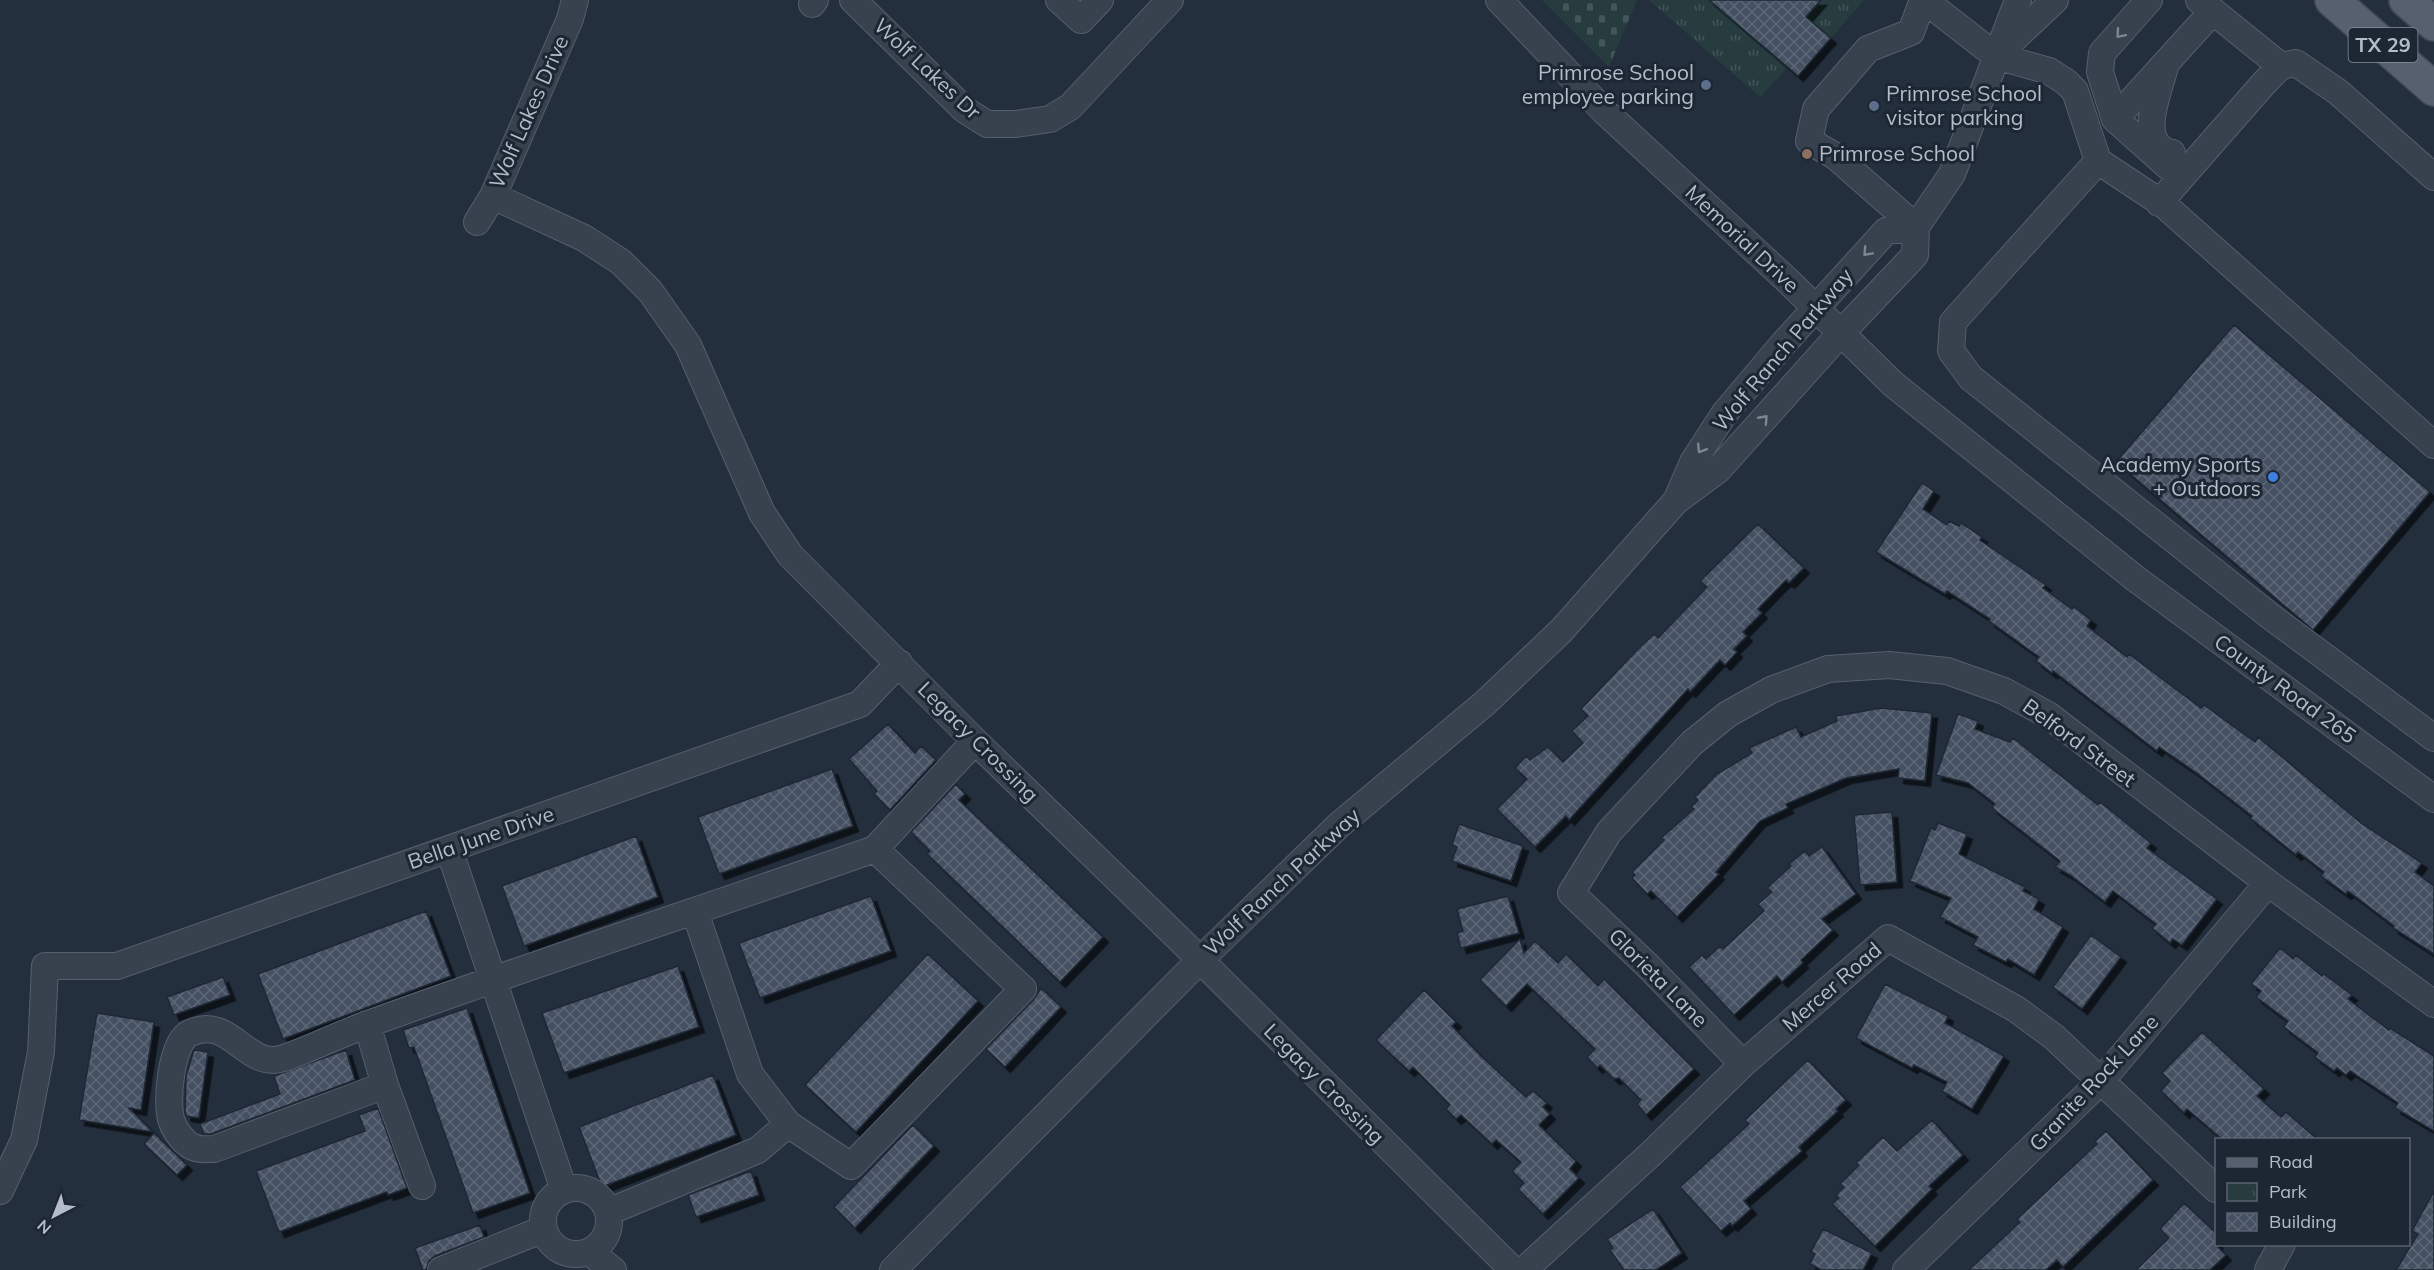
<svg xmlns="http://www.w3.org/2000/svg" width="2434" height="1270" font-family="Mulish,sans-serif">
<defs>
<pattern id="cemetery-stones" width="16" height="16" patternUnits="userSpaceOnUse" patternTransform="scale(1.5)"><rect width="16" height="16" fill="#263c3f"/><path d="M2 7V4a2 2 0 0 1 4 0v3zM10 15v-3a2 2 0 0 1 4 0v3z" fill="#435659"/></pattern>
<pattern id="park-tufts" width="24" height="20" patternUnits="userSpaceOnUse" patternTransform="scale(1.5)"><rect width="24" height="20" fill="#263c3f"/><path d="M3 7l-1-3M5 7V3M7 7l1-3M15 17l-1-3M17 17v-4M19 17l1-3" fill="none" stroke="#435659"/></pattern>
<pattern id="building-cross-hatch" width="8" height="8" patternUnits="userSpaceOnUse" patternTransform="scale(1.5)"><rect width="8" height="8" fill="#455162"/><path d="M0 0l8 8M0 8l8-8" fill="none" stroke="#5d6877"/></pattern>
<filter id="shadow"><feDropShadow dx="5.5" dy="5.5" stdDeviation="0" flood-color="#0009"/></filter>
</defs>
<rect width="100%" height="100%" fill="#242f3e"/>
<!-- cemetery -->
<path fill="url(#cemetery-stones)" d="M1542,0H1637L1609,67Z"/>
<!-- park -->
<path fill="url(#park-tufts)" d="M1649,0H1709L1788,67L1760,97Z
M1821,0H1864L1831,38L1806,17Z"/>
<!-- building -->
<path fill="url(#building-cross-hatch)" stroke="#1f2835" stroke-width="1.5" filter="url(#shadow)" d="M1709,0H1821L1806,17L1831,38L1798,76Z
M2234,325L2430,492L2313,630L2116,462Z
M1922,483L1934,491L1923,509L1947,525L1949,521L1959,526L1961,523L1982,537L1980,540L2046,585L2043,588L2072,609L2074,607L2091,620L2087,626L2127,657L2129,654L2201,708L2204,705L2255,742L2258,737L2361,823L2422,863L2415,872L2434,886V954L2393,928L2394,926L2348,891L2346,894L2321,876L2324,872L2298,852L2296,855L2250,818L2252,816L2198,774L2159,747L2157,751L2053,671L2052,673L2036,661L2039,657L1989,621L1990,619L1947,591L1945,594L1876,552Z
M1758,524L1804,568L1789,583L1786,580L1758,609L1762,613L1743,632L1747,636L1734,649L1737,652L1725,665L1720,660L1690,692L1688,689L1569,820L1566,816L1535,847L1497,809L1527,779L1515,768L1526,756L1530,760L1548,747L1563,762L1583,743L1572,731L1588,716L1581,709L1637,650L1654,634L1658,638L1707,587L1700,581Z
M1881,708L1932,713L1925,781L1898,778L1899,769L1846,778L1786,804L1788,808L1760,821L1716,872L1719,874L1677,917L1651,891L1647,894L1632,878L1635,875L1632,872L1664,840L1661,838L1694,809L1691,807L1698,800L1695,797L1717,774L1752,753L1749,748L1796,727L1801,737L1837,721L1836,716Z
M1958,714L1978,721L1975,729L2010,742L2013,738L2098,805L2100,802L2151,843L2147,848L2217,899L2182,945L2173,939L2170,943L2152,928L2156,924L2113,891L2105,902L2070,875L2055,867L2060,861L1992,808L1995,804L1968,783L1936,775Z
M888,724L915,753L921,746L936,760L890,810L874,794L877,791L849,759Z
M832,769L853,826L719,874L698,817Z
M956,784L965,794L959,800L1103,937L1060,982L927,854L930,851L911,832Z
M1892,812L1897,882L1860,885L1854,815Z
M1938,823L1967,834L1959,854L2025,887L2023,891L2039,899L2034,909L2063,927L2034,975L2008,959L2006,962L1973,945L1978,937L1940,917L1951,898L1910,881L1931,828L1935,830Z
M1459,824L1523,846L1511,881L1452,861L1457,847L1452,845Z
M636,836L658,897L524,946L502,886Z
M1822,847L1856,894L1822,919L1833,930L1801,960L1803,963L1782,982L1777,976L1734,1015L1689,967L1702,955L1706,959L1720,946L1723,949L1764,911L1758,904L1772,892L1767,888L1791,866L1789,864L1805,851L1809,856Z
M871,896L891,951L760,998L739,943Z
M1508,896L1519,933L1461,948L1457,933L1463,931L1457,909Z
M426,911L451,976L283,1039L258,974Z
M2091,935L2121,957L2082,1009L2053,987Z
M1520,939L1524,953L1535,941L1558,963L1566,954L1598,986L1604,979L1694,1069L1646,1115L1637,1104L1641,1100L1619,1078L1614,1079L1600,1065L1597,1068L1587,1057L1595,1049L1527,984L1506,1006L1480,980Z
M2280,948L2293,959L2296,955L2322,976L2324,974L2352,995L2348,999L2389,1030L2390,1028L2434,1056V1131L2395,1108L2398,1103L2350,1071L2346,1075L2337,1068L2334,1071L2315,1057L2318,1053L2284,1027L2288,1021L2256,997L2261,991L2251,984Z
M928,954L978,1001L856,1132L805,1085Z
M678,966L699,1027L564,1073L542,1013Z
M223,977L230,995L174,1015L167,997Z
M1885,984L1948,1016L1945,1023L2004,1056L1972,1109L1942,1091L1947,1082L1914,1065L1912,1068L1856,1038Z
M1041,988L1061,1007L1005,1067L986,1049L1034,999Z
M1424,990L1456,1022L1452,1026L1482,1057L1526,1097L1533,1091L1547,1103L1543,1107L1550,1114L1539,1125L1576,1161L1570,1169L1579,1178L1543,1214L1518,1189L1524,1183L1512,1171L1521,1162L1496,1140L1492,1144L1461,1115L1456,1119L1446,1109L1450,1105L1413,1067L1409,1071L1376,1040Z
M467,1008L530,1193L473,1213L414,1047L409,1048L403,1030Z
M97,1013L154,1022L141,1110L129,1108L153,1132L79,1120Z
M2202,1032L2264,1089L2257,1096L2281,1117L2286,1112L2318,1140H2223L2187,1109L2184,1113L2161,1091L2170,1081L2162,1073Z
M194,1050L208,1052L199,1118L186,1116L185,1111L186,1076Z
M346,1050L355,1080L211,1134H204L200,1124L280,1094L274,1076Z
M1808,1060L1846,1100L1836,1109L1838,1111L1799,1147L1802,1151L1744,1201L1751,1209L1732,1226L1730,1223L1721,1231L1680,1187L1749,1124L1745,1120Z
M713,1075L736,1135L602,1187L579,1127Z
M378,1108L407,1188L388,1195L387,1192L279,1232L256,1171L365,1131L359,1115Z
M1932,1120L1963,1155L1929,1186L1932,1189L1875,1246L1832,1204L1839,1198L1836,1195L1844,1187L1840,1184L1859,1165L1856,1163L1883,1137L1897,1151Z
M913,1125L934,1146L855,1228L834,1207Z
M2106,1131L2153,1180L2063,1267L2057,1260L2046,1270H1969L2020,1222L2017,1219L2097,1144L2095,1141Z
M154,1133L187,1165L177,1175L144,1144Z
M751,1171L759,1195L696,1217L688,1195Z
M2434,1191V1270H2396L2418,1234L2412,1231Z
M2184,1203L2217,1234V1246L2226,1255L2210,1270H2136L2169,1238L2160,1229Z
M1653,1209L1682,1253L1656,1270H1624L1610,1250L1613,1248L1607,1239Z
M480,1225L484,1237L435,1256L429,1261L426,1270H423L415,1248Z
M1823,1229L1872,1253L1863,1270H1822L1810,1264L1815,1254L1811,1252Z"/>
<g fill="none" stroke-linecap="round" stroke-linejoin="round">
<defs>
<path id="minor" d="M853,0L965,110L987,124H1016L1050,119L1070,107L1170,0
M1059,0L1081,20L1100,0
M1499,0L1604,111L1787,280L1893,384L2136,579L2434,799
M1924,0L1996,56L2049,71L2066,82L2075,91L2098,161L1953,322L1951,351L1971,378L2270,616L2434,738
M2149,0L2102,53L2100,72L2115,119L2180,177
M2199,0L2281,66
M812,4L815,0
M2001,51L2055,0
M2166,63C2161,87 2133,144 2172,153
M2115,119L2213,11
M2098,161L2163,204L2434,445
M493,196L584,238L621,262L650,291L688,345L762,513L790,555L975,741L1172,932L1513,1270
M2159,203L2265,82L2281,66L2296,63L2338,92L2434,177
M477,222L493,196L570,19L575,0
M1916,227L1835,156L1809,141L1816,109L1868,49L1911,32L1923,0
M1677,499L1693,462L1724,414L1783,344L1886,231L1916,227
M449,849L564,1190
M875,849L975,741
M695,912L750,1074L788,1124
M367,1024L385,1085L214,1149C208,1149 201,1150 196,1148C186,1146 175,1131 172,1122C165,1105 171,1041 190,1033C231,1014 246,1071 284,1058C313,1048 340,1034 368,1024C536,963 706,908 875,849L1023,989L851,1166L788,1124L758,1150L608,1212
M1743,1064L1648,966L1571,893L1609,832L1692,743L1728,714L1771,690L1828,669L1889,665L1947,671L2004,691L2048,715L2268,883L2434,1004
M385,1085L422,1186
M543 1221a33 33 0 1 1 66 0a33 33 0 1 1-66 0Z
M0,1191L24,1140L41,1052L45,966H117L860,704L899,663
M589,1252L613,1270
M441,1270L544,1229
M893,1270L1200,960L1339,825L1485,703L1561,631L1676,501L1718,470L1840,334L1915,255L1916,227L1952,174L2018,0
M1524,1270L1653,1152L1743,1064L1888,938L2016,1009L2054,1037L2216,1189
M1906,1270L2101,1081L2268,883
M2268,1270L2282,1244"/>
<path id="major" d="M2332,0L2434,89
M2406,0L2434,24"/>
</defs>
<!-- minor casing -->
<use href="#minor" stroke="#565f6c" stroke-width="28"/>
<!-- major casing -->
<use href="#major" stroke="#414a57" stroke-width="36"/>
<!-- minor -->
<use href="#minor" stroke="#38414e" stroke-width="26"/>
<!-- major -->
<use href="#major" stroke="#56606e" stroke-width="33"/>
</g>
<!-- one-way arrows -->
<defs><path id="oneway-chevron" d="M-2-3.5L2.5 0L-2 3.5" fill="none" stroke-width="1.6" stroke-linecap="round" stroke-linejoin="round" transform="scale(1.5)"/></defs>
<g stroke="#7c8592">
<use href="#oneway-chevron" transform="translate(2120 34) rotate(131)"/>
<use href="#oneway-chevron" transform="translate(1867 252) rotate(133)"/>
<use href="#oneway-chevron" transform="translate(1764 419) rotate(-48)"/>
<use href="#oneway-chevron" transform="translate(1701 449) rotate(122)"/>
</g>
<!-- markers -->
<g fill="#5c6f8a" stroke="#1d2633" stroke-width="2">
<circle cx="1706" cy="85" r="6"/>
<circle cx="1874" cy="106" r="6"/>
</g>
<circle fill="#8d6e63" stroke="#1d2633" stroke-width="2" cx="1807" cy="154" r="6"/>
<circle fill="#3f7fe0" stroke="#1d2633" stroke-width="2" cx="2273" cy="477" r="6"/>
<g text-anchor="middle" stroke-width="6" stroke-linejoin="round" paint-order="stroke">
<!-- shield labels -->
<rect fill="#1d2633" stroke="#878f9c" stroke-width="1.5" x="2348.5" y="28" width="69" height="34" rx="4.5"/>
<g font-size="20" font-weight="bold" fill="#b4bcc9">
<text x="2383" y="52">TX 29</text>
</g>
<!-- street labels -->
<g font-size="21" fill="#b4bcc9" stroke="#1d2633">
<text transform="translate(927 69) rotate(43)" y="7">Wolf Lakes Dr</text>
<text transform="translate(529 112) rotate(-66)" y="7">Wolf Lakes Drive</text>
<text transform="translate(1742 239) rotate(43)" y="7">Memorial Drive</text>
<text transform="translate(1783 350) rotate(-50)" y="7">Wolf Ranch Parkway</text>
<text transform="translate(2285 689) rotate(36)" y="7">County Road 265</text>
<text transform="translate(978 742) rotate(45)" y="7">Legacy Crossing</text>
<text transform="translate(2079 743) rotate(36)" y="7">Belford Street</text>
<text transform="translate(481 838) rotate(-19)" y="7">Bella June Drive</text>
<text transform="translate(1282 882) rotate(-43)" y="7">Wolf Ranch Parkway</text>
<text transform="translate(1658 978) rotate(45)" y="7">Glorieta Lane</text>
<text transform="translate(1832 987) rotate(-41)" y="7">Mercer Road</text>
<text transform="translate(2094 1083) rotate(-47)" y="7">Granite Rock Lane</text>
<text transform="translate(1324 1084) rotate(45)" y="7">Legacy Crossing</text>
</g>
<!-- poi labels -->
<g font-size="21" fill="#b4bcc9" stroke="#1d2633" text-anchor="end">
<text x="1694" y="80">Primrose School<tspan x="1694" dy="24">employee parking</tspan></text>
<text x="1886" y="101" text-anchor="start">Primrose School<tspan x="1886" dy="24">visitor parking</tspan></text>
<text x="1819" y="161" text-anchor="start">Primrose School</text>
<text x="2261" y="472">Academy Sports<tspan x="2261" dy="24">+ Outdoors</tspan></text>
</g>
</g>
<!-- legend -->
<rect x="2215" y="1138" width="195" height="108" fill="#1d2633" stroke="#59626f" stroke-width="1.5"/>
<rect x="2227" y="1158" width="30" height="9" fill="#56606e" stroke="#59626f" stroke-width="1.5"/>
<text x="2269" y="1168" font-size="18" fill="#b4bcc9">Road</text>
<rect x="2227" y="1183" width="30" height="18" fill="url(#park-tufts)" stroke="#59626f" stroke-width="1.5"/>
<text x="2269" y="1198" font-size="18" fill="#b4bcc9">Park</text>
<rect x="2227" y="1213" width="30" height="18" fill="url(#building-cross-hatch)" stroke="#59626f" stroke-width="1.5"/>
<text x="2269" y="1228" font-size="18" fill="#b4bcc9">Building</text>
<!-- north arrow -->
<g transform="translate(54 1216) rotate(222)" stroke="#1d2633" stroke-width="4.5" paint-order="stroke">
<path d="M0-4.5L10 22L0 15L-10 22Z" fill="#b4bcc9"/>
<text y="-9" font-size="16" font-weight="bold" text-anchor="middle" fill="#b4bcc9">N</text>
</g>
</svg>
